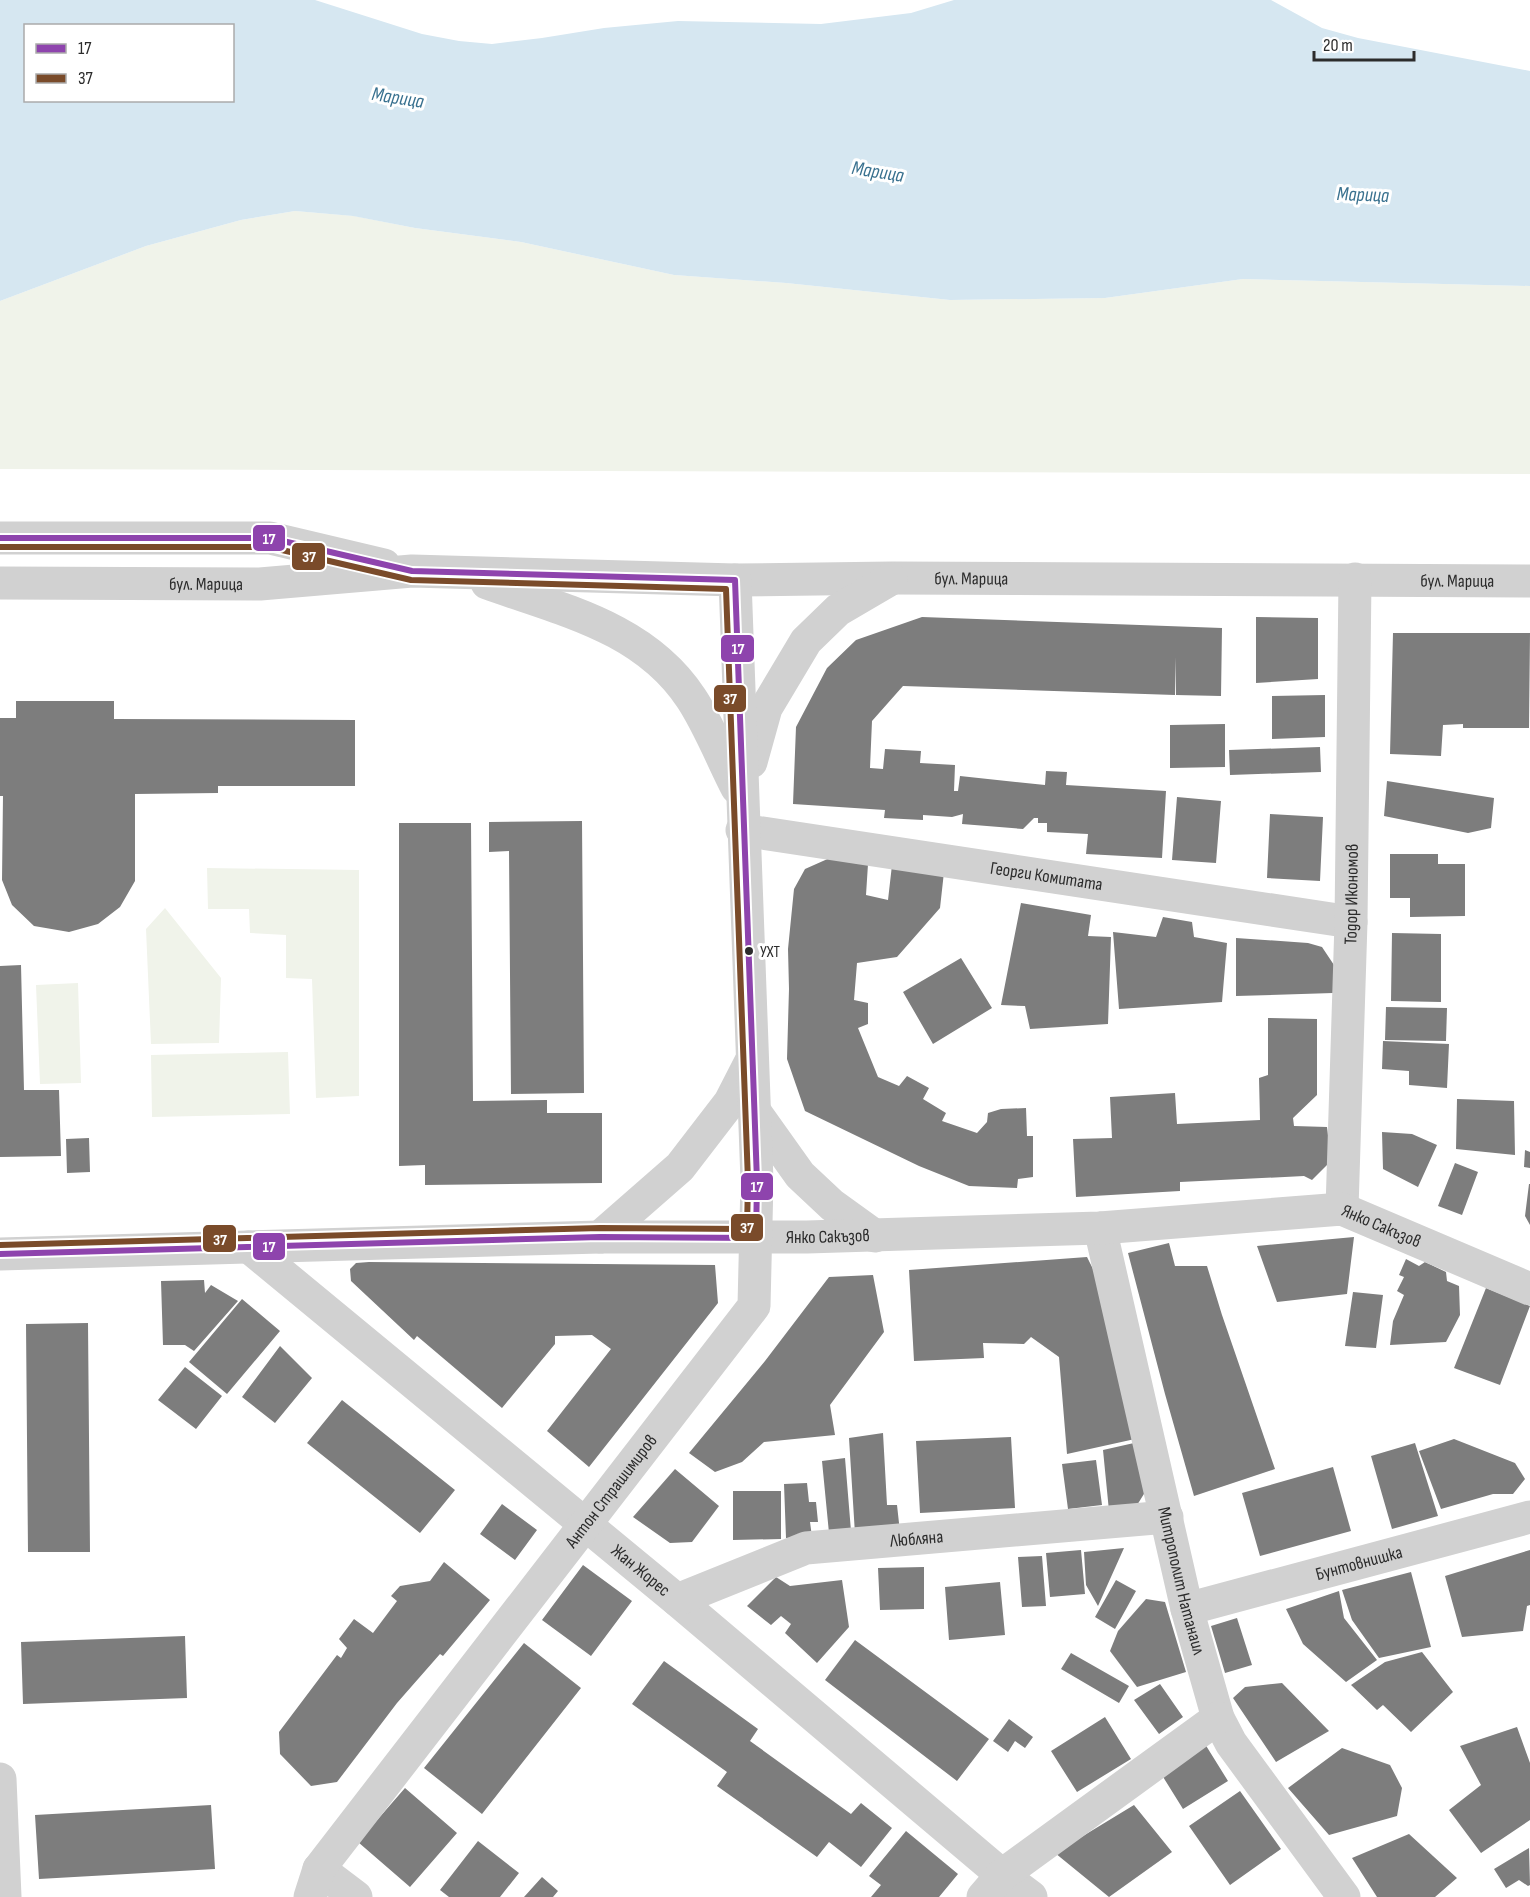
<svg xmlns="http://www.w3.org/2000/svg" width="1530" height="1897" font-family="'Sofia Sans Condensed',sans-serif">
<rect width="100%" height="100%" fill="#fff"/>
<!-- green -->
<path fill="#f0f3ea" d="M295,211L354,216L415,228L521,242L674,275L786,283L950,300L1105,298L1243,279L1530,286V474L0,469V301L146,246L241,220Z
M207,868L359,870V1096L316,1098L312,979L286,978V935L250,933L249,909H208Z
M165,908L221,978L219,1043L151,1044L146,929Z
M78,983L81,1083L40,1084L36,985Z
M288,1052L290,1114L152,1117L151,1055Z"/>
<!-- water -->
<path fill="#d6e7f1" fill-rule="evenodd" d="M0,0H315L422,34L459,41L492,44L542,38L604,28L678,21L821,24L911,13L954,0H1271L1322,28L1358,38L1530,71V286L1243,279L1105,298L950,300L786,283L674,275L521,242L415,228L353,216L295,211L241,220L146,246L0,301ZM26,26H232V100H26Z"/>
<!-- building -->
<path fill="#7d7d7d" d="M922,617L1222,628L1221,696L1176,695V657L1175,695L903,686L872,721L870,768L883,769L885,749L921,751L920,763L955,765L954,791H958L960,776L1045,785L1046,771L1067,772L1066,785L1166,791L1162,858L1086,854L1088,834L1047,832V823H1038V818H1034L1023,829L962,824L963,814L952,817L923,815V820L884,818L885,810L793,804L796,727L827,668L856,640Z
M1256,617L1318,618V679L1256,683Z
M1393,633H1530L1529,728H1463V724L1443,725L1441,756L1390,754Z
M1325,695V737L1272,739V696Z
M16,701H114V719L355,720V786H218V793L135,794V881L120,907L98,924L69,932L34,926L12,905L2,880L3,796H0V718H16Z
M1225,724V767L1170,768V725Z
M1320,747L1321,772L1230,775L1229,750Z
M1387,781L1494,798L1491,828L1468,833L1384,816Z
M1177,797L1221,801L1216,863L1172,860Z
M1270,814L1323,817L1320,881L1267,878Z
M582,821L584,1093L511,1094L509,851L489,852V822Z
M399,823H471L473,1101L547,1100V1113H602V1183L425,1185V1165L399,1166Z
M1390,854H1438V864H1465V916L1410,917V898H1390Z
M832,857L868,864L866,895L888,900L892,865L944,872L940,908L897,957L857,963L854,1000L868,1003V1024L858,1028L878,1077L899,1086L907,1076L929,1088L923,1099L946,1113L942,1121L977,1133L987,1122L988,1113L1001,1109L1026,1108L1027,1136H1033V1177L1018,1179L1017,1188L969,1186L919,1166L805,1111L787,1059L789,989L788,949L794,889L805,869Z
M1021,903L1091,915L1088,936L1111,937L1108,1024L1030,1029L1025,1006L1001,1005Z
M1163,917L1192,922L1194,937L1227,943L1222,1002L1119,1009L1113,932L1156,937Z
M1392,933L1441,934V1002L1391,1001Z
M1236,938L1308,943L1322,947L1334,965L1333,993L1236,996Z
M961,958L992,1008L933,1044L903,992Z
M21,965L24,1090H59L61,1156L0,1157V966Z
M1386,1007L1447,1008L1446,1041L1385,1040Z
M1268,1018L1317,1019V1095L1293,1118L1294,1126L1327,1127L1331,1161L1312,1180L1304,1176L1180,1182V1191L1076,1197L1073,1139L1112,1138L1110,1097L1175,1093L1177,1124L1260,1120L1259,1078L1268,1075Z
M1383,1041L1449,1044L1447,1088L1409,1085V1071L1382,1069Z
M1457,1099L1514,1101L1515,1155L1456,1149Z
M1382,1132L1412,1134L1437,1145L1418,1187L1383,1169Z
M89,1138L90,1172L67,1173L66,1139Z
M1525,1150L1530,1152V1168L1524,1167Z
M1455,1163L1478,1172L1462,1215L1438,1206Z
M1529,1184H1530V1225L1525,1216Z
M1354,1237L1347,1294L1277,1302L1257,1246Z
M1169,1243L1175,1266H1207L1222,1315L1275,1469L1194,1496L1165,1394L1128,1253Z
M1087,1257L1102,1287L1135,1439L1067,1454L1059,1357L1031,1337L1024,1344L983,1343L984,1358L914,1361L909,1270Z
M1406,1259L1419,1266L1425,1262L1446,1272L1447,1281L1459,1286L1460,1315L1446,1342L1390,1345L1393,1321L1404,1295L1397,1291L1404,1277L1399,1275Z
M369,1262L715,1265L718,1303L589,1467L547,1431L611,1349L592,1335L555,1336V1344L502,1408L417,1336L414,1340L351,1281L350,1269L356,1263Z
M873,1275L884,1332L830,1405L835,1435L764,1442L742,1462L715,1472L689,1453L765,1361L829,1277Z
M204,1280L205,1293L211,1285L238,1301L194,1351L185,1345H163L161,1281Z
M1486,1288L1530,1306L1500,1385L1454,1368Z
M1353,1292L1383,1295L1376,1348L1345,1346Z
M242,1299L280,1331L227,1394L189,1362Z
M88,1323L90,1552H28L26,1324Z
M280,1346L312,1378L275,1423L242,1397Z
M185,1367L222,1396L196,1429L158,1400Z
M342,1400L455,1490L420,1533L307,1443Z
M883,1433L887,1505H897L900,1532L855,1534L849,1438Z
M1011,1437L1015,1508L920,1513L916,1441Z
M1454,1439L1515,1463L1525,1479L1513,1494H1493L1441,1509L1419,1451Z
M1134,1443L1147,1489L1134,1510L1109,1511L1103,1450Z
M1415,1443L1438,1516L1392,1529L1371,1456Z
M845,1458L851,1531L829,1533L822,1461Z
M1096,1460L1102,1505L1068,1509L1062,1464Z
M1333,1467L1351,1531L1260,1556L1242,1493Z
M675,1469L719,1506L692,1542L670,1543L633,1517Z
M807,1483L809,1502H816L818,1522H810L812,1537L786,1538L784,1484Z
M733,1491H781V1539L733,1540Z
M502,1504L537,1530L515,1560L480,1534Z
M1124,1548L1098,1606L1086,1585L1084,1552Z
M1081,1550L1085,1594L1050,1597L1046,1553Z
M1530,1550V1605L1527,1606L1523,1631L1462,1637L1445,1576Z
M1042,1556L1046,1606L1022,1607L1018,1557Z
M444,1562L490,1600L443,1656L440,1654L397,1703L337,1782L311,1786L280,1754L279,1732L337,1655L341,1658L347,1648L339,1639L354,1619L373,1633L397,1601L391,1596L400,1586L430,1581Z
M583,1565L632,1601L591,1656L542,1620Z
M924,1567V1609L880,1610L878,1568Z
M1411,1572L1431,1647L1379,1658L1352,1620L1342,1590Z
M776,1577L790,1586L842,1580L849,1627L817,1663L785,1633L791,1624L781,1616L771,1625L747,1606Z
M1116,1580L1136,1591L1115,1629L1095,1617Z
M1000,1582L1005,1635L949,1640L945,1587Z
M1339,1591L1344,1618L1377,1660L1346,1682L1303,1644L1286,1609Z
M1146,1599L1165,1602L1186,1672L1137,1687L1110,1651L1118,1631Z
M1237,1618L1252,1665L1225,1673L1211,1626Z
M185,1636L187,1698L23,1704L21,1642Z
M855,1640L989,1739L957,1781L825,1680Z
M524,1643L581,1688L482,1814L424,1768Z
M1422,1652L1453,1692L1411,1732L1383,1705L1377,1710L1351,1685L1385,1662Z
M1071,1653L1129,1686L1119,1703L1061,1669Z
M664,1661L758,1729L750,1741L851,1814L861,1803L892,1828L861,1867L829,1842L817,1857L717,1786L727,1772L632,1704Z
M1282,1683L1329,1731L1276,1762L1233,1698L1245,1687Z
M1160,1684L1183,1717L1159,1734L1134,1700Z
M1105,1717L1131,1759L1077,1792L1051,1751Z
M1009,1719L1033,1737L1025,1748L1015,1741L1008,1752L993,1741Z
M1517,1727L1530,1763V1820L1481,1853L1449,1810L1481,1785L1460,1746Z
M1205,1744L1228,1781L1183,1809L1160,1772Z
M1342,1748L1390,1765L1402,1788L1397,1816L1329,1835L1288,1788Z
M405,1788L457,1833L410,1887L358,1842Z
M1240,1791L1281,1849L1230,1885L1189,1826Z
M211,1805L215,1869L39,1879L35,1815Z
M1134,1805L1172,1852L1109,1897L1055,1853Z
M906,1831L958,1874L939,1897H871L881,1885L869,1876Z
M1409,1834L1457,1878L1435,1897H1377L1352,1858Z
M478,1841L519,1873L500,1897H449L440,1890Z
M1529,1848L1530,1885L1528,1886L1519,1880L1506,1888L1494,1869Z
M542,1877L558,1891L553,1897H524Z"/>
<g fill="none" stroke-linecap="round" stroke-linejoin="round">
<!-- minor -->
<g stroke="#d1d1d1" stroke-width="33">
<path d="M0,538H270L384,565"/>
<path id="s1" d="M0,583L260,584L412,571L735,580L892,578L1530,581"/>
<path d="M487,583C562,610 644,627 691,698C708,723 723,761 737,788"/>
<path d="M751,762L766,708L806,641L838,610L891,579"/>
<path id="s2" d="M742,830L1351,922"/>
<path d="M753,1109L800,1175L832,1205L875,1236"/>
<path id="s3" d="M1342,1209L1351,922L1355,579"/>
<path id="s4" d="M1100,1228L1187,1609L1218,1718L1231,1743L1344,1897"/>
<path d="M600,1237L680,1167L730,1102L750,1063"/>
<path id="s5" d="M249,1247L677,1600L1002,1875L1031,1897"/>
<path id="s6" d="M0,1254L600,1237H807L1100,1228L1342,1209L1530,1289"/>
<path id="s7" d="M677,1600L806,1548L1167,1517"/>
<path id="s8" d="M1187,1609L1530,1517"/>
<path d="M0,1779L5,1897"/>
<path d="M319,1869L356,1897"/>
<path id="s9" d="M310,1897L319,1869L754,1306L757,1181L735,580"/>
<path d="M983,1897L1002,1875L1218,1718"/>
</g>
<defs>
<path id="bus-1" d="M0,538H270L412,571L735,580L757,1181L756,1238L600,1237L0,1254"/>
<path id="bus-2" d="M0,547H269L411,580L726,589L748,1181L747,1229L600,1228L0,1245"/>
</defs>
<!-- bus-1 casing -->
<use href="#bus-1" stroke="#fff" stroke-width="10"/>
<!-- bus-2 casing -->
<use href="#bus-2" stroke="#fff" stroke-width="10"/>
<!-- bus-1 -->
<use href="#bus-1" stroke="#8e44ad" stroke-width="6"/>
<!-- bus-2 -->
<use href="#bus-2" stroke="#7a4b2a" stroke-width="6"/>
</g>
<!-- markers -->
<circle fill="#2c2c2c" stroke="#fff" stroke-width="2" cx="749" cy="951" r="5"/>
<g text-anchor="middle" stroke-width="6" stroke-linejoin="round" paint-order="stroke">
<!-- bus labels -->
<g font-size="16" fill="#2c2c2c" stroke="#fff" text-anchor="start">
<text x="760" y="957">УХТ</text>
</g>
<!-- street labels -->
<g font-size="18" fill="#2c2c2c" stroke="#fff">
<text dy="6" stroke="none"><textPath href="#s1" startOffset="972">бул. Марица</textPath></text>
<text dy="6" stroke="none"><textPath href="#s1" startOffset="1458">бул. Марица</textPath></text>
<text dy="6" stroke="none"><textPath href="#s1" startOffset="206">бул. Марица</textPath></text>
<text dy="6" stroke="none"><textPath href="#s2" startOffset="308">Георги Комитата</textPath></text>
<text dy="6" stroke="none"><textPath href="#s3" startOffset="315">Тодор Икономов</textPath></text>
<text dy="6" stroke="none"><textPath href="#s6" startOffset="1386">Янко Сакъзов</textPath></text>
<text dy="6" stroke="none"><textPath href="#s6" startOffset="828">Янко Сакъзов</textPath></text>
<text dy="6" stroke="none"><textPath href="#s9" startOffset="507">Антон Страшимиров</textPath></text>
<text dy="6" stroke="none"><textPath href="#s7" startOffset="250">Любляна</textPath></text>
<text dy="6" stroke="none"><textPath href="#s8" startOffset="178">Бунтовнишка</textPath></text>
<text dy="6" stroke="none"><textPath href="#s5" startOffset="508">Жан Жорес</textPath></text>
<text dy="6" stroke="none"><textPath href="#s4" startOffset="362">Митрополит Натанаил</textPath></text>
</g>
<!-- water labels -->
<g font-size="20" font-style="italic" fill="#39718f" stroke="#fff">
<text transform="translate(398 97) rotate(9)" y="7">Марица</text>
<text transform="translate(878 171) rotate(9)" y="7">Марица</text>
<text transform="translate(1363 194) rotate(2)" y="7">Марица</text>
</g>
</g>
<g stroke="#fff" stroke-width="2">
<rect x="252" y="524" width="34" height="28" rx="6" fill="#8e44ad"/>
<rect x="291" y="542" width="35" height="29" rx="6" fill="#7a4b2a"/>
<rect x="720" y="634" width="35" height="29" rx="6" fill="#8e44ad"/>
<rect x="713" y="684" width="34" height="29" rx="6" fill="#7a4b2a"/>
<rect x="740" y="1172" width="34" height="29" rx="6" fill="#8e44ad"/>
<rect x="730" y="1213" width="34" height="29" rx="6" fill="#7a4b2a"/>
<rect x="202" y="1224" width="35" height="29" rx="6" fill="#7a4b2a"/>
<rect x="252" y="1232" width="34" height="29" rx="6" fill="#8e44ad"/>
</g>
<g font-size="16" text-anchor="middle" font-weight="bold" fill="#fff">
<text x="269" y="544">17</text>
<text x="309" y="562">37</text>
<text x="738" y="654">17</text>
<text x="730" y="704">37</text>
<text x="757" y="1192">17</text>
<text x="747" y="1233">37</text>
<text x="220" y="1245">37</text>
<text x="269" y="1252">17</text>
</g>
<!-- legend -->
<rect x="24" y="24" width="210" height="78" fill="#ffffff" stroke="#ababab" stroke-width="1.5"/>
<rect x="36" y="44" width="30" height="9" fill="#8e44ad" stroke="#ababab" stroke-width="1.5"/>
<text x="78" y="54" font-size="18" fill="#2c2c2c">17</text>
<rect x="36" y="74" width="30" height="9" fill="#7a4b2a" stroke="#ababab" stroke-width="1.5"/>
<text x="78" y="84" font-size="18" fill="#2c2c2c">37</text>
<!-- scale -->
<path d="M1314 51v9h100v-9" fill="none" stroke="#2c2c2c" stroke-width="3"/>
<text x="1323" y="51" font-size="18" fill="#2c2c2c" stroke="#ffffff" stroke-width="4.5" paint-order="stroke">20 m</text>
</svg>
